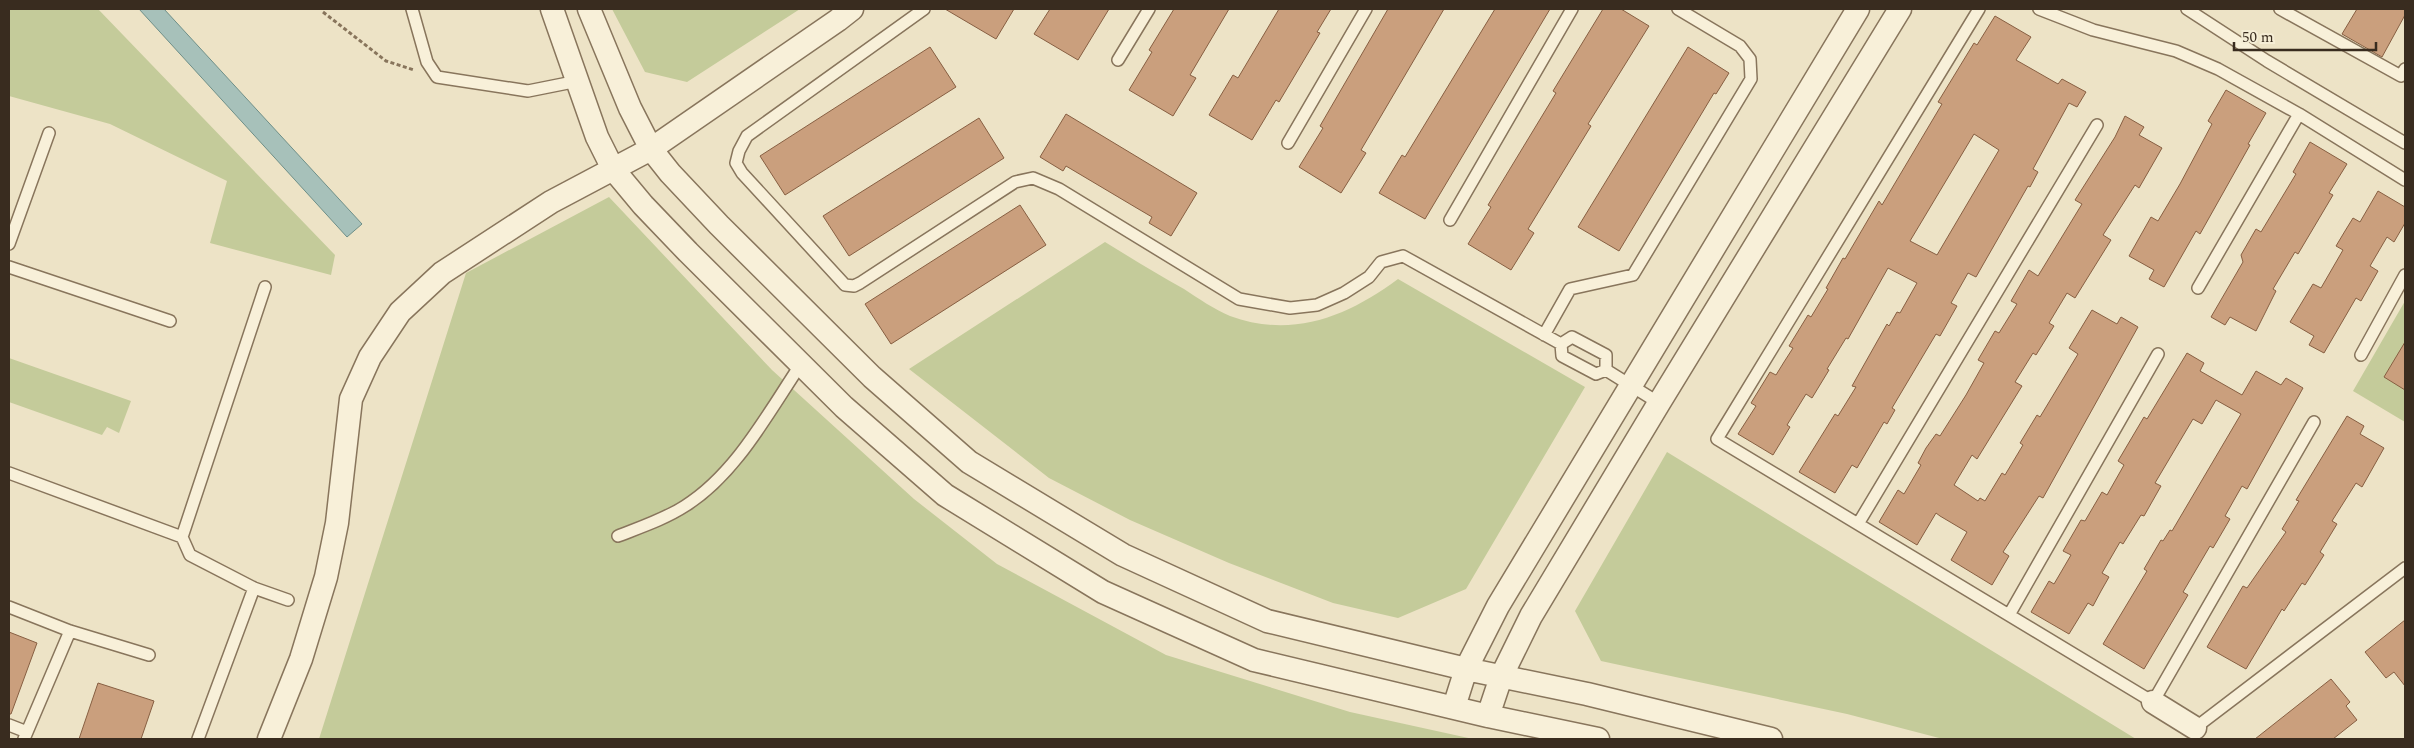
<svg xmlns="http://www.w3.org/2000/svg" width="2414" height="748" font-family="Spectral,serif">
<rect width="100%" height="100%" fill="#ede3c6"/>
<!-- green -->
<path fill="#c4cb9a" d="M9,9H98L335,255L331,275L210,243L227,181L110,124L9,96Z
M612,9H800L687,82L645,72Z
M609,197L772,370L914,499L997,564L1166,655L1350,712L1473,739H319L466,273Z
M1105,242C1131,258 1157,274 1184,289C1199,299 1214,309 1230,316C1293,339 1348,316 1398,279L1585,387L1466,589L1398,618L1333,603L1229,563L1130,520L1049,478L909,369Z
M2405,301V422L2353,391Z
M9,358L131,401L119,433L107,427L102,435L9,402Z
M1667,452L2136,739H1943L1847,714L1601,661L1575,611Z"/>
<!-- water -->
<path fill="#a7c1ba" stroke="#6e8f88" d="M139,9H164L362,224L347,237Z"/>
<!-- building -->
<path fill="#ca9f7d" stroke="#875f42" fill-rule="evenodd" d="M945,9H1014L996,39Z
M1050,9H1109L1078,60L1034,34Z
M1174,9H1229L1190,75L1196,78L1173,116L1129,90L1152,52L1149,50Z
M1279,9H1331L1317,32L1320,33L1279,102L1276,100L1252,140L1209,115L1233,75L1238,78Z
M1388,9H1444L1361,150L1366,153L1341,193L1299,167L1323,128L1320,126Z
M1495,9H1550L1425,219L1379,193L1402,155L1405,157Z
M1603,9H1621L1649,26L1588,124L1591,126L1528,229L1534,233L1511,270L1468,244L1491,207L1488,205L1556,93L1553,91Z
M2357,9H2405V15L2382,57L2342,34Z
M1995,16L2031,37L2016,60L2058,84L2062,79L2086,92L2077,107L2069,103L2033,169L2038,172L2030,187L2028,186L1976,277L1968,273L1951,303L1957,306L1940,336L1936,334L1892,408L1895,410L1887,424L1884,422L1857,468L1852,465L1835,493L1799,472L1835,414L1838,416L1856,387L1852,386L1887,324L1889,326L1897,312L1900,313L1917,283L1888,268L1848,339L1846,338L1827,369L1829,370L1812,398L1806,394L1787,425L1790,427L1773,455L1738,434L1756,406L1751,403L1770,372L1776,375L1784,362L1793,348L1789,346L1808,315L1811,317L1828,289L1826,288L1843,258L1845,259L1879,201L1882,205L1942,104L1938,102L1974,43L1977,45ZM1974,134L1999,150L1937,255L1910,241Z
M930,47L956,87L785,195L760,156Z
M1688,47L1729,73L1716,94L1714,93L1619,251L1578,227Z
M2226,90L2266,113L2248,144L2250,145L2200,234L2196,231L2164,287L2149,279L2154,270L2129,256L2151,217L2158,221L2180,184L2212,124L2208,121Z
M1066,114L1197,193L1171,236L1149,223L1152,217L1135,207L1066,166L1063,171L1040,157Z
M2125,116L2144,127L2139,135L2162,148L2139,188L2135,185L2103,235L2111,240L2075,298L2067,293L2049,323L2054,326L2036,355L2033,353L2015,382L2022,386L1977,459L1972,455L1954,485L1978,501L1980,498L1985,501L2002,473L2005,475L2023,445L2020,443L2037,415L2040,417L2078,354L2069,348L2092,310L2117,324L2121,317L2138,327L2043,498L2039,496L2003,552L2009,556L1992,585L1951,560L1967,532L1940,516L1936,513L1917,545L1879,522L1898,490L1904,494L1921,465L1918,463L1926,448L1936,434L1940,436L1966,395L1984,363L1978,360L1995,331L1999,333L2017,304L2011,301L2029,270L2038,276L2082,204L2075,200L2115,137Z
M979,118L1004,158L849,256L823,216Z
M2310,142L2347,164L2329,193L2333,195L2298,254L2295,252L2273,289L2276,291L2256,331L2230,317L2225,325L2211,317L2243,262L2241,255L2256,229L2261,232L2296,174L2293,172Z
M2378,191L2405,207V223L2394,242L2387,237L2370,266L2378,271L2361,301L2356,298L2324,353L2309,345L2314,336L2290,322L2313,284L2321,288L2343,250L2336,246L2345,231L2353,218L2360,222Z
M1020,205L1046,245L891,344L865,304Z
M2405,342V390L2384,377Z
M2187,353L2204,363L2200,371L2242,395L2256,371L2281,385L2286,378L2303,388L2247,489L2242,486L2234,500L2225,516L2230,519L2213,548L2210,546L2183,592L2188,595L2144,669L2103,644L2147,571L2144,569L2161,540L2163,541L2170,530L2172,531L2241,414L2216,400L2202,424L2193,419L2155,483L2161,486L2144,516L2141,515L2123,544L2120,542L2102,573L2109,577L2101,591L2093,606L2088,603L2069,634L2031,612L2049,581L2054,584L2071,555L2063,551L2081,520L2085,521L2102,492L2107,495L2124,465L2118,461L2144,417L2147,419Z
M2347,416L2364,426L2360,434L2384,448L2362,487L2356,483L2332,521L2337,524L2320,552L2324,555L2305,585L2302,583L2284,611L2282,609L2246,669L2207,647L2243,586L2247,588L2286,532L2282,529L2299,501L2296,500Z
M2405,620V686L2394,672L2386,678L2365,652Z
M9,632L37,643L11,714H9Z
M2331,679L2350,702L2346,706L2357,720L2333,739H2255Z
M98,683L154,701L141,739H79Z"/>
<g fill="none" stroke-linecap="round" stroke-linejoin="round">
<defs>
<path id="lane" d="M412,9L427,62L437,77L528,91L578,81
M924,9L747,136L739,151L736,163L742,173L845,285L854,286L860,283L1015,182L1033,178L1059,189L1239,299L1290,308L1317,305L1344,293L1369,277L1381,262L1403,256L1561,344
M1979,9L1717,439L2153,702L2314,422
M2039,9L2093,30L2176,51L2218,69L2299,114L2405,180
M2187,9L2267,61L2405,143
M2280,9L2401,76L2405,69
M1118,60L1149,9
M1288,143L1366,9
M1450,220L1572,9
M9,244L49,133
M9,267L170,321
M2198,288L2299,114
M1544,335L1570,289L1633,275L1751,79L1750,59L1740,46L1678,9
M1561,344L1572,337L1606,355V370
M1561,344L1562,356L1596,374L1606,370
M2361,355L2405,275
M1606,370L1659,403
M9,473L182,537L190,555L254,588L288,600
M1858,524L2097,125
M618,536C641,527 665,519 685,506C736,474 768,413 801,364
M182,537L265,287
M9,607L70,631L149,655
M2009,615L2158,354
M9,725L27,732
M2195,728L2405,568
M24,739L70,631
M198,739L254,588"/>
<path id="street" d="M552,9L597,137L613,169L643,205L688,252L844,407L945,495L1103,592L1254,660L1488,716L1598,739
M589,9L630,108L651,149L670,173L719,225L872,377L969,462L1123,555L1267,621L1466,669L1587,694L1771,739
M2153,702L2195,728
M1454,707L1466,669L1498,606L1858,9
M1488,716L1501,677L1531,616L1659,403L1900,9
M269,739L301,659L326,577L337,523L351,399L370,357L400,312L442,273L551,202L651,149L838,20L852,9"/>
</defs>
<!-- lane casing -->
<use href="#lane" stroke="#88755c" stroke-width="14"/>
<!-- street casing -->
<use href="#street" stroke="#88755c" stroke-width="25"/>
<!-- path -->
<path stroke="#88755c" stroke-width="3" stroke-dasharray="4 2.5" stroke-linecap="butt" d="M323,12L386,61L414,70"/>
<!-- lane -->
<use href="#lane" stroke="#f8f0d9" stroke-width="11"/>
<!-- street -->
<use href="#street" stroke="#f8f0d9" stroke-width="22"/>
</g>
<!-- border -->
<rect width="2414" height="748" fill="none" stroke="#392c1f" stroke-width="20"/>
<!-- scale -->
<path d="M2234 42v8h142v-8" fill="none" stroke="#392c1f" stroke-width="2.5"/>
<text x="2242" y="42" font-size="15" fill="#392c1f" stroke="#f5edd5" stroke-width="4" paint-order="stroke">50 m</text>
</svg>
